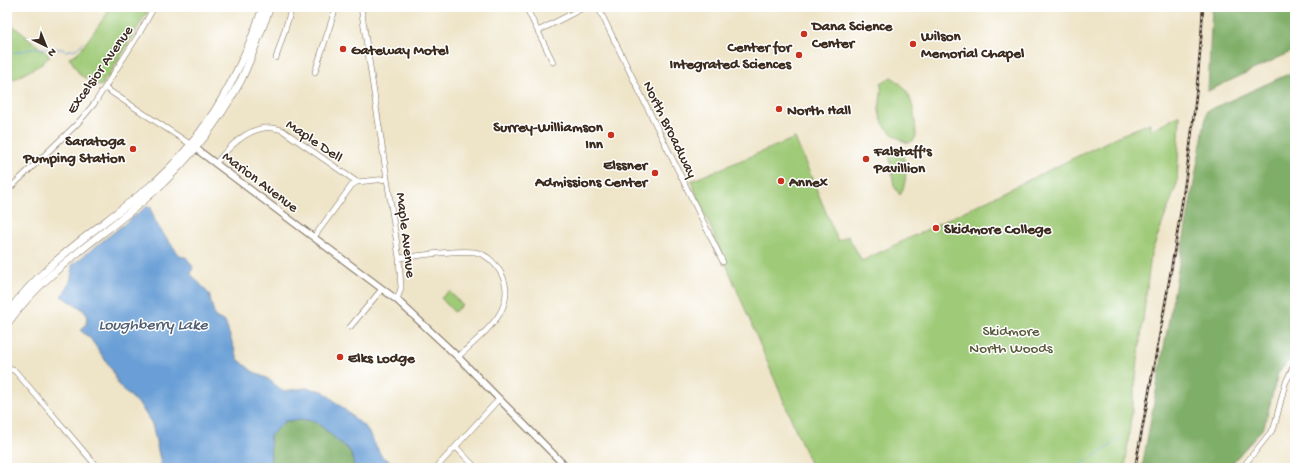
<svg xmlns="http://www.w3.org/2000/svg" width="1302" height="475" font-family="'Gochi Hand',sans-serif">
<rect width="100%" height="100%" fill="#fff"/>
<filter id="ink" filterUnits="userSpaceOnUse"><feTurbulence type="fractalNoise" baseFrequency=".025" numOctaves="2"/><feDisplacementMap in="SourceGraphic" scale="8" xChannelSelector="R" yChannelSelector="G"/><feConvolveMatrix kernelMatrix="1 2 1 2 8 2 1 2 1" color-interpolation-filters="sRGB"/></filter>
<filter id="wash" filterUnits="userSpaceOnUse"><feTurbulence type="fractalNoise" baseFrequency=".012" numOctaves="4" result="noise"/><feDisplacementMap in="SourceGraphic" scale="16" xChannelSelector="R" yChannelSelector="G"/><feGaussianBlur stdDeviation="0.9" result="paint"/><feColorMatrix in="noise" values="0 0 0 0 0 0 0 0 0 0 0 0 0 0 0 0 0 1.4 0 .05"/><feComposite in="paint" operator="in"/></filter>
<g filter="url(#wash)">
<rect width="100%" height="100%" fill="#eee4c8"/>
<!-- green -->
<path fill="#9fca77" stroke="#6d7a4a" d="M112,7H150L107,79L105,78L103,85L99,86L80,75L69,57L76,54L82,48Z
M7,21L50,56L42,64L7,83Z
M891,77C913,89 915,113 916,136L914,140L908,143C895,138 879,125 879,109C880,100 882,92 881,83Z
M1180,115L1177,184L1151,254L1125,468H812L691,181L795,138L838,241L848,236L862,261L1121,135L1150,123V130Z
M888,147L903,156C907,170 907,183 900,195L894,186Z
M449,291L462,305L454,312L441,298Z"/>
<!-- forest -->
<path fill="#7fae68" stroke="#5d6c43" d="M1212,7H1295V50L1208,91Z
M1295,71V354L1278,373L1264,427L1228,468H1142L1207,111Z
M310,420L316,422L350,451L355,468H271L270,436L285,421Z"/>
<!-- water -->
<path fill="#699fd6" stroke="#52647a" d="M146,207H151C153,225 171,243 181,257H186L193,267L191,274L209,294L215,317L225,322L238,359L252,371L268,379L283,391L306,388L323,391L366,428L382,457L391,462V468H355L350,451L316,422L310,420L285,421L270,436L271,468H162L152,424L140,405L119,386L112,370L90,338L81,331L86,324L87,315L81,308L61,296C70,286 72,278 72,265Z"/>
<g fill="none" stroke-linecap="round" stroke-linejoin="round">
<!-- stream -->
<path stroke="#699fd6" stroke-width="1" d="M7,53L17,52L36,48L62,49L65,51L76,49L83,43
M1076,468L1109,447L1114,441L1121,439"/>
</g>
</g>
<g filter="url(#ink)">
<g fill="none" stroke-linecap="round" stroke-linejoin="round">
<defs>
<path id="minor" d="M361,7L399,258L401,288L397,300
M526,7L553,62
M598,7L723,262
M538,31L585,7
M276,58L292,7
M315,72L336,7
M105,88L190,144
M216,163C231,144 255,120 282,130L357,182L387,179
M7,191L78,123L94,104L139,34L154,7
M314,237L352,185L357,182
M399,258C420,256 455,249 475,252C486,254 495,263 501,273C520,309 481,335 458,357
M350,327L382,289
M7,368L15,371L29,387L98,468
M456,447L476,468
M436,468L499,399
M1242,468L1274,428L1285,384L1295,363"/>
<path id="major" d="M191,145L397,300L458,357L567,468"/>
<path id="highway" d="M7,314C45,261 100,228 149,187C205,140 240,75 263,7
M7,324C46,269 101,238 151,194C187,162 218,123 241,80C252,57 261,31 270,7"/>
</defs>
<!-- minor casing -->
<use href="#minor" stroke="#7a6b5a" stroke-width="6"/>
<!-- major casing -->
<use href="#major" stroke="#7a6b5a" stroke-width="8"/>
<!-- highway casing -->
<use href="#highway" stroke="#7a6b5a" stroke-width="8"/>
<!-- minor -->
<use href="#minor" stroke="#fff" stroke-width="5"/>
<!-- major -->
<use href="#major" stroke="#fff" stroke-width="6"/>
<!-- highway -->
<use href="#highway" stroke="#fff" stroke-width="7"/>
<defs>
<path id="rail" d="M1135,468C1163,314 1195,163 1203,7"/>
</defs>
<!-- rail casing -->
<use href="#rail" stroke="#3b2a1e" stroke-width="2.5"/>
<!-- rail -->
<use href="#rail" stroke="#fff" stroke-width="1" stroke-dasharray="3" stroke-linecap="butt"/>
</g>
</g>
<!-- markers -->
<g fill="#c8321e" stroke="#fff" stroke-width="1.5">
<circle cx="804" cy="34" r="4"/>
<circle cx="913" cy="44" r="4"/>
<circle cx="343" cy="49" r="4"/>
<circle cx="799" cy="55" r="4"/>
<circle cx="779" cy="109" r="4"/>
<circle cx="611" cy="135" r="4"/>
<circle cx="133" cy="149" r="4"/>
<circle cx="866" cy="159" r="4"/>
<circle cx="655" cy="173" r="4"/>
<circle cx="781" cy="181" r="4"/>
<circle cx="936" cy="228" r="4"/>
<circle cx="340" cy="357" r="4"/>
</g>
<g text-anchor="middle" stroke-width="3" stroke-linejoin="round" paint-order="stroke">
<!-- poi labels -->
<g font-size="15" font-weight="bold" fill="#3b2a1e" stroke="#fff" text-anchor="start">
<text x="812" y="30">Dana Science<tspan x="812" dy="17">Center</tspan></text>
<text x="921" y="40">Wilson<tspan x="921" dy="17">Memorial Chapel</tspan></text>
<text x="791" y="51" text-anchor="end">Center for<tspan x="791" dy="17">Integrated Sciences</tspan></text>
<text x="351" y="54">Gateway Motel</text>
<text x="787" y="114">North Hall</text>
<text x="603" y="131" text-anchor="end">Surrey-Williamson<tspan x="603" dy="17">Inn</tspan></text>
<text x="125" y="145" text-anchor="end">Saratoga<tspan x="125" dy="17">Pumping Station</tspan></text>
<text x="874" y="155">Falstaff's<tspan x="874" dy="17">Pavillion</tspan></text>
<text x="647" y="169" text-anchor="end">Elssner<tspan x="647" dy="17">Admissions Center</tspan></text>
<text x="789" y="186">Annex</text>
<text x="944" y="233">Skidmore College</text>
<text x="348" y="362">Elks Lodge</text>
</g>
<!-- street labels -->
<g font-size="15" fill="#3b2a1e" stroke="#fff">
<text transform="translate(99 69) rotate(-55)" y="5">Excelsior Avenue</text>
<text transform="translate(671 129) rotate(64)" y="5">North Broadway</text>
<text transform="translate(315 140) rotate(34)" y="5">Maple Dell</text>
<text transform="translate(261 181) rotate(37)" y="5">Marion Avenue</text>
<text transform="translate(407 235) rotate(83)" y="5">Maple Avenue</text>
</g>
<!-- park labels -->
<g font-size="15" fill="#595a39" stroke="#fff">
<text x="1011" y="335">Skidmore<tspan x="1011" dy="17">North Woods</tspan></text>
</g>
<!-- water labels -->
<g font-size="16" font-style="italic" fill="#505f71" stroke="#fff">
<text x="153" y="329">Loughberry Lake</text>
</g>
</g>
<!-- margin -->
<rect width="1302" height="475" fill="none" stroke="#fff" stroke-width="24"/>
<!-- north arrow -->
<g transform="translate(46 46) rotate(137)" stroke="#ffffff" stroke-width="3" paint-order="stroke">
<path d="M0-3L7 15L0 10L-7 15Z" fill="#3b2a1e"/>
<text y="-6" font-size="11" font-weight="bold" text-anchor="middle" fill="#3b2a1e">N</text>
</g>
</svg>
